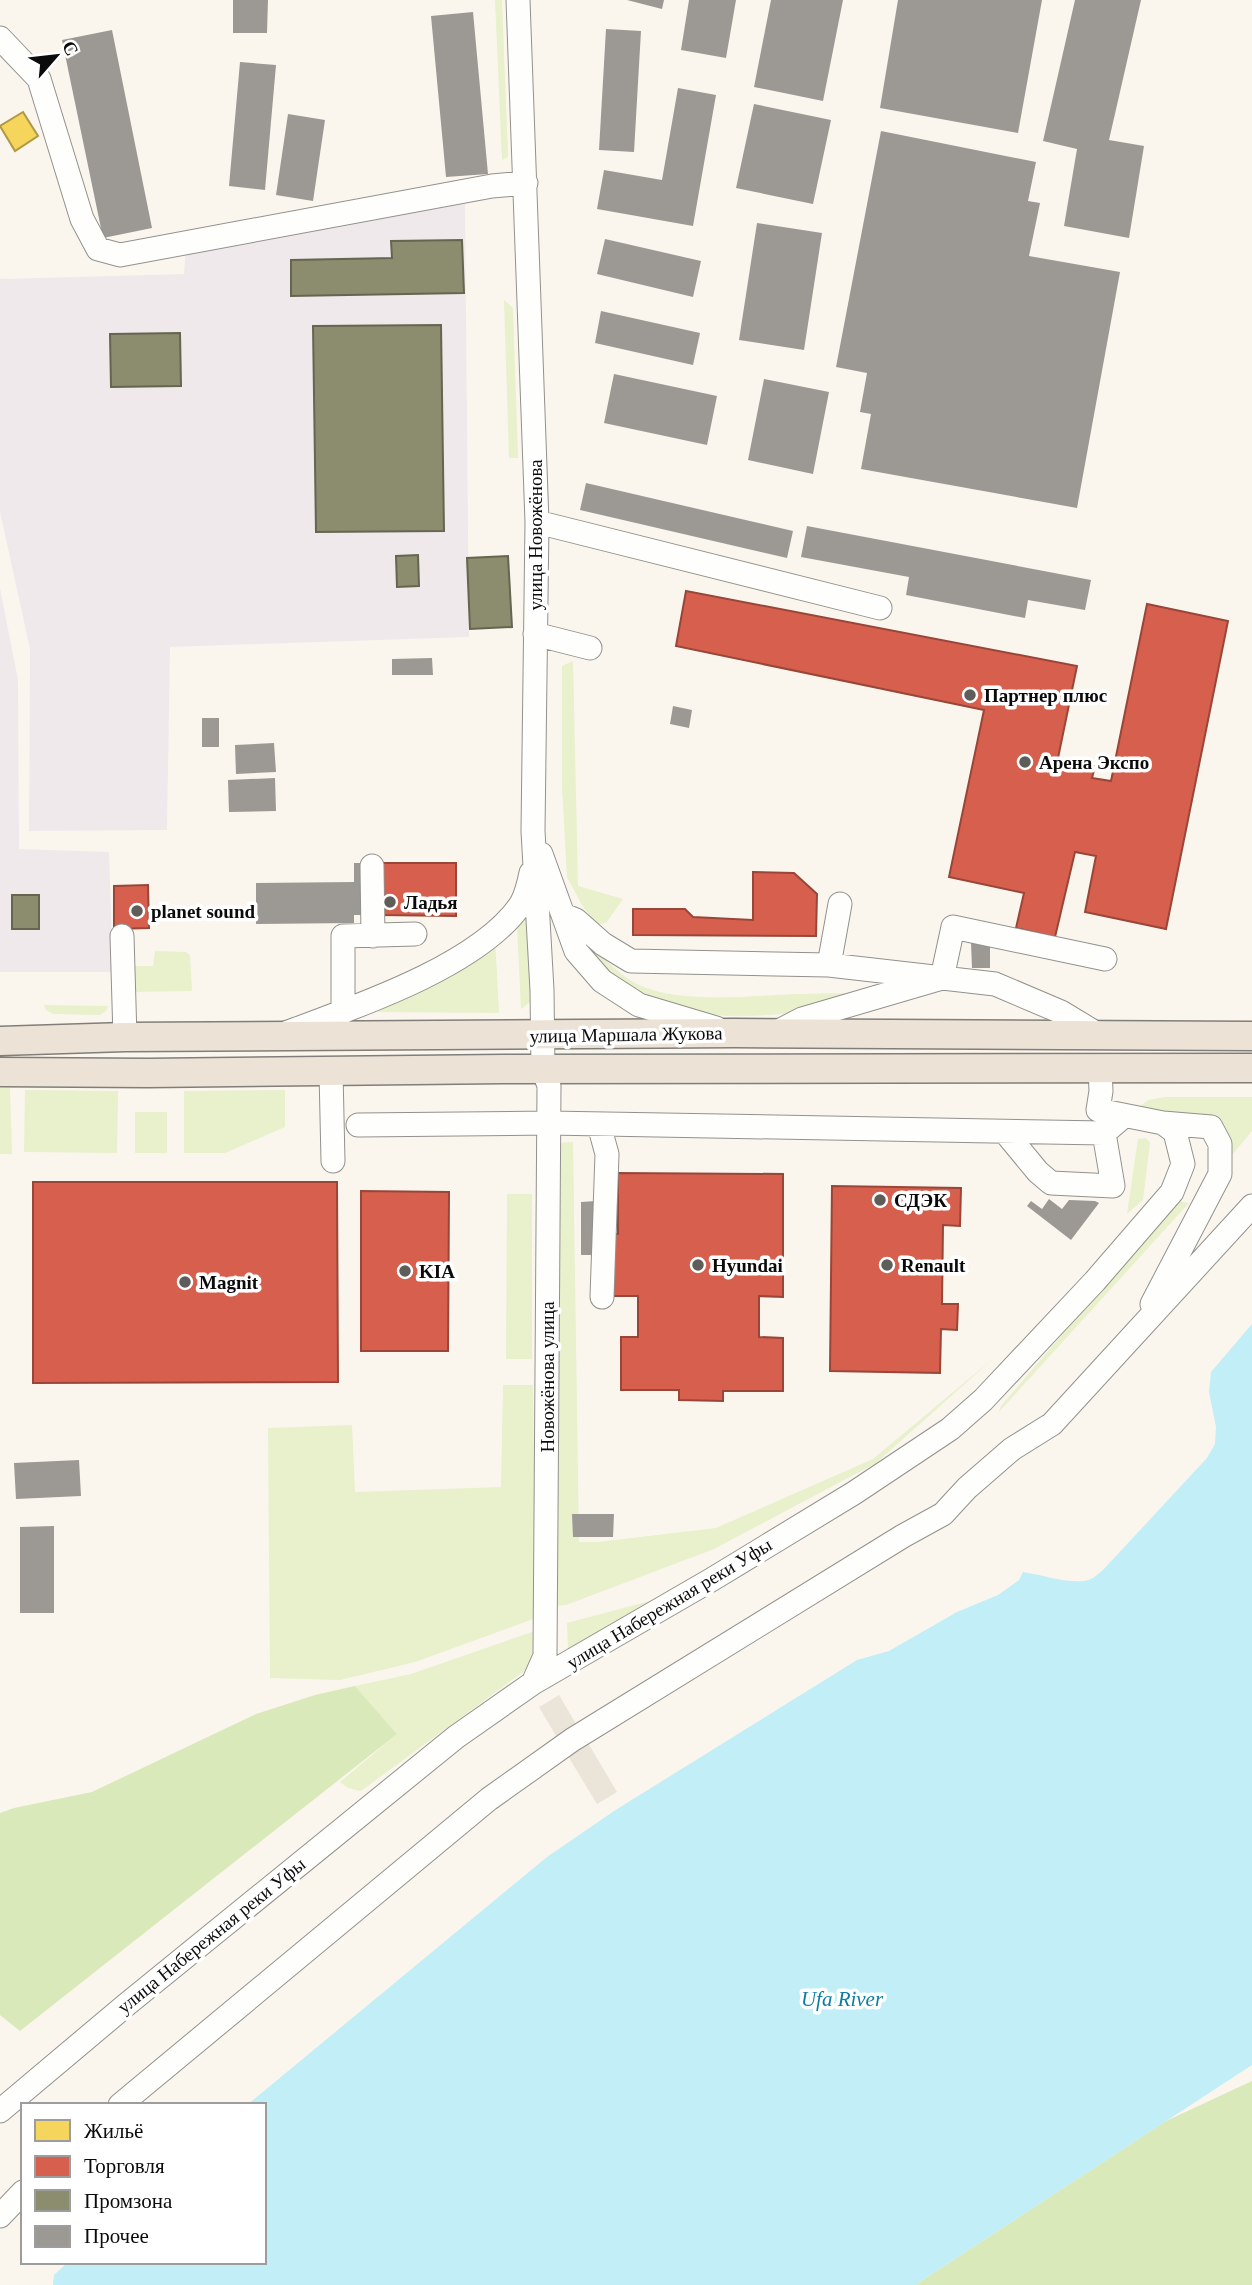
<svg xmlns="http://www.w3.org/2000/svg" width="1252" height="2285" font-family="'Times New Roman',serif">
<rect width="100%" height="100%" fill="#faf6ee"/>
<!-- industrial -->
<path fill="#f0e9ec" d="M465,204L469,637L170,647L167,830L29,831L30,649L0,512V279L184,274L186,247Z
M0,588L18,680L19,849L109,852L113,972H0Z"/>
<!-- green -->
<path fill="#e8f0cc" d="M495,0H502L508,157L502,160Z
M504,300L513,308L518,458H509Z
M573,661L578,886L623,899L606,923L599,924L591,918L582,905L567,877L562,787V666Z
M530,914L534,999L521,1009L517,926Z
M583,935C600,954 616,974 639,985C679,1004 751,996 795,994C829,993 863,993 898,992L899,1001C819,1009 720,1030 644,1001C631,996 592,958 579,946Z
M495,937L499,1013L377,1012L412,993Z
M155,951L186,952L190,955L192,991L126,992L134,966H153Z
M44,1005L108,1006L106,1011L100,1015L53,1014L46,1010Z
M0,1088H10L12,1154H0Z
M25,1090L118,1091L117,1153L24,1152Z
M285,1090V1127L225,1153H184V1091Z
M1165,1097H1252V1131L1227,1161V1138L1133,1112L1148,1100Z
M135,1112H167V1153H135Z
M1146,1138L1150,1143L1143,1200L1127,1214L1138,1139Z
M573,1142L579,1542H598L716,1528L873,1459L995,1357L876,1463L714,1549L566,1605L553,1606L555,1143Z
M507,1194H532V1359H506Z
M1177,1201L1189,1203L999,1412L1001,1406Z
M503,1385H533L536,1618L415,1662L340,1680L270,1678L268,1428L352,1425L355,1492L501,1487Z
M665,1597L575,1650L568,1648L567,1623Z
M535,1631L534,1660L523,1672L361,1791L348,1788L340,1782L397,1734L355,1686L411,1674Z"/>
<!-- forest -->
<path fill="#dae9b9" d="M355,1686L397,1734L20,2031L0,2015V1813L14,1808L92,1792L256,1714L315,1695Z
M1252,2081V2285H915L1166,2121Z"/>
<!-- plaza -->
<path fill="#eae4d9" d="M559,1695L579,1729L559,1741L539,1707Z
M585,1738L617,1792L597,1804L565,1751Z"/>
<!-- water -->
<path fill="#c1eef7" d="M1252,1324V2065L915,2285H53L54,2275L68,2262H264V2105H247L547,1857L614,1811L857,1660L889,1651L957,1612L998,1595L1019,1580L1023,1572C1042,1575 1065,1583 1084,1581C1092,1580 1097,1575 1103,1570L1207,1458L1215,1444L1216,1427L1209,1392L1211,1372Z"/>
<!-- homes -->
<path fill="#f6d55c" stroke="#b09844" stroke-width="2" d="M23,112L38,136L15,151L0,126Z"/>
<!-- shops -->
<path fill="#d6604d" stroke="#994639" stroke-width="2" d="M686,591L1077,666L1058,758L1095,766L1092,778L1111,781L1147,604L1228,621L1166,929L1085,912L1096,856L1075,852L1055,937L1016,928L1024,893L949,877L984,710L676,646Z
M381,863H456V916L381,915Z
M753,872L794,873L817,894L816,936L633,935V909H685L693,917L753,920Z
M148,885L149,928L114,929V886Z
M618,1173L783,1174V1297L759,1296V1337L783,1338V1391H723V1401L679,1400V1390H621V1337H638V1296H613L614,1234H618Z
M33,1182H337L338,1382L33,1383Z
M832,1186L961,1188L960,1226L943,1225L942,1304H958L957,1330L941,1329L940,1373L830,1371Z
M361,1191L449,1192L448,1351H361Z"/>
<!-- industry -->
<path fill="#8c8c6e" stroke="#656550" stroke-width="2" d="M462,240L464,293L291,296V260L392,258L391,241Z
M441,325L444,531L316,532L313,326Z
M180,333L181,386L111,387L110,334Z
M418,555L419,586L397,587L396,556Z
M508,556L512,627L470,629L467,558Z
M12,895H39V929H12Z"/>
<!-- building -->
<path fill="#9c9894" d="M233,0H268L267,33H233Z
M627,0H664L662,9Z
M689,0H736L726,58L681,50Z
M771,0H843L823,101L754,87Z
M898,0H1042L1018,133L880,108Z
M1075,0H1141L1109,140L1144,146L1129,238L1064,226L1077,149L1043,141Z
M473,12L488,174L446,177L431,16Z
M606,29L641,31L634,152L599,150Z
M112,30L152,228L103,238L62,40Z
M240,62L276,65L265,190L229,186Z
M678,88L716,95L693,226L597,209L604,170L662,180Z
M754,104L831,120L813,204L736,188Z
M288,114L325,120L313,201L276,195Z
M881,131L1036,162L1028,201L1040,203L1029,256L1120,272L1077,508L861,469L871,414L860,412L867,373L836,367Z
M757,223L822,233L804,350L739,340Z
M605,239L701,261L693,297L597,274Z
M601,311L700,333L693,365L595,343Z
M614,374L717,396L707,445L604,423Z
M764,379L829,392L813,474L748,460Z
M586,483L793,531L787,558L580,510Z
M807,526L1091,580L1085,610L1028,600L1025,618L906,595L909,577L801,557Z
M432,658L433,675H392V659Z
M673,706L692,710L689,728L670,724Z
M202,718H219V747H202Z
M274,743L276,772L236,774L235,745Z
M275,778L276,811L229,812L228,780Z
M354,863H381L380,915H354V923L256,924V883L354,882Z
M971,943H990V968H972Z
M1049,1199L1062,1209L1069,1200L1095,1201L1099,1203L1071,1240L1027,1206L1031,1201L1042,1209Z
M596,1201V1255H581V1202Z
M79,1460L81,1496L16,1499L14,1463Z
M572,1514H614L613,1537H573Z
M54,1526V1613H20V1527Z"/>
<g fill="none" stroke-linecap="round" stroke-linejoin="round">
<defs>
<path id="minor" d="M518,0L537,522L533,831L542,990L543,1069L549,1086L545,1656L533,1683
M0,38L39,79L82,219L98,249L120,255L492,186L526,183
M537,522L880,608
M535,634L590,648
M541,854L576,951L602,981L639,1005L716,1028
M372,866L373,936
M564,915L576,920L603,944L631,961L829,965L995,984L1061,1012L1099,1035
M122,936L125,1037
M829,965L840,904
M343,1012V936L415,934
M288,1032C356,1007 480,965 521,904C526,895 529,883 531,873
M775,1033L802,1019L942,978L953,927L1105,959
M331,1072L333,1161
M358,1125L549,1123L1104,1133L1124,1116
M599,1125L607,1154L602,1297
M1005,1132L1038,1172L1051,1183L1113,1186L1104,1133
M1152,1304L1220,1174V1144L1211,1127L1163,1123
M120,2105L489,1799L572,1740L903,1536L943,1514L967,1488L1012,1449L1052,1424L1252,1206
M0,2111L126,2005L456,1737L533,1683L711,1580L854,1493L950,1429L983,1400L1095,1281L1172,1192L1183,1164L1175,1132L1163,1123L1098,1110L1101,1091L1100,1068
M0,2216L23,2192"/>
<path id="major" d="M0,1041L125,1037L734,1033L1252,1036
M0,1072L148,1073L504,1069L1252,1068"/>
</defs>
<!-- minor casing -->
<use href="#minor" stroke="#93918d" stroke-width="25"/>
<!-- major casing -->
<use href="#major" stroke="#807e7a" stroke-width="31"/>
<!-- minor -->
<use href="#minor" stroke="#fefefc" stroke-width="23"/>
<!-- major -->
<use href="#major" stroke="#ece3d6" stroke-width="28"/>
</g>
<!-- markers -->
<g fill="#5f5d5a" stroke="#fff" stroke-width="2.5">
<circle cx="970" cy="695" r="7"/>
<circle cx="1025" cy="762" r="7"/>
<circle cx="390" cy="902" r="7"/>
<circle cx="137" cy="911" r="7"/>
<circle cx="880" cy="1200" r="7"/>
<circle cx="698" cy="1265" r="7"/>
<circle cx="887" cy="1265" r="7"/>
<circle cx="405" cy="1271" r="7"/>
<circle cx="185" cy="1282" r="7"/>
</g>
<g text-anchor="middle" stroke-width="7" stroke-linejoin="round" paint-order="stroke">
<!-- street labels -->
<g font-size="19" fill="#0b0b0b" stroke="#fff">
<text transform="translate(535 535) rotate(-90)" y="7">улица Новожёнова</text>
<text transform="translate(626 1034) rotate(-1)" y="7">улица Маршала Жукова</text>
<text transform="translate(547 1377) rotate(-90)" y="7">Новожёнова улица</text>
<text transform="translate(669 1603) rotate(-31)" y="7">улица Набережная реки Уфы</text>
<text transform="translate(211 1935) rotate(-39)" y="7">улица Набережная реки Уфы</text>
</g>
<!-- poi labels -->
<g font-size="19" font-weight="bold" fill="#0b0b0b" stroke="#fff" text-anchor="start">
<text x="984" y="702">Партнер плюс</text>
<text x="1039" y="769">Арена Экспо</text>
<text x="404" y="909">Ладья</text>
<text x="151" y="918">planet sound</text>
<text x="894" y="1207">СДЭК</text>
<text x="712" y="1272">Hyundai</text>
<text x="901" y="1272">Renault</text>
<text x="419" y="1278">KIA</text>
<text x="199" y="1289">Magnit</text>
</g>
<!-- water labels -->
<g font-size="21" font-style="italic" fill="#0c7da4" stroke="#fff">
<text x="842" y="2006">Ufa River</text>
</g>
</g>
<!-- legend -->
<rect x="21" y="2103" width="245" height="161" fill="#ffffff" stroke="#9d9d9d" stroke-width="2"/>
<rect x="35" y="2120" width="35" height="21" fill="#f6d55c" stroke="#9d9d9d" stroke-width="2"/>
<text x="84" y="2138" font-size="21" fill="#0b0b0b">Жильё</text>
<rect x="35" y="2156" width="35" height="21" fill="#d6604d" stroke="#9d9d9d" stroke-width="2"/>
<text x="84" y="2173" font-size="21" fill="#0b0b0b">Торговля</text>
<rect x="35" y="2190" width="35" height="21" fill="#8c8c6e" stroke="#9d9d9d" stroke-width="2"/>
<text x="84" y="2208" font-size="21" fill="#0b0b0b">Промзона</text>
<rect x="35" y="2226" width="35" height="21" fill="#9c9894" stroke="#9d9d9d" stroke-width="2"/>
<text x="84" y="2243" font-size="21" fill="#0b0b0b">Прочее</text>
<!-- north arrow -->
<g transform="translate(56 56) rotate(62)" stroke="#ffffff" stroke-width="5" paint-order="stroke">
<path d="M0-5L12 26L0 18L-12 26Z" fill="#0b0b0b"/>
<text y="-10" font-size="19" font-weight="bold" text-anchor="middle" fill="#0b0b0b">С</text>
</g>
</svg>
